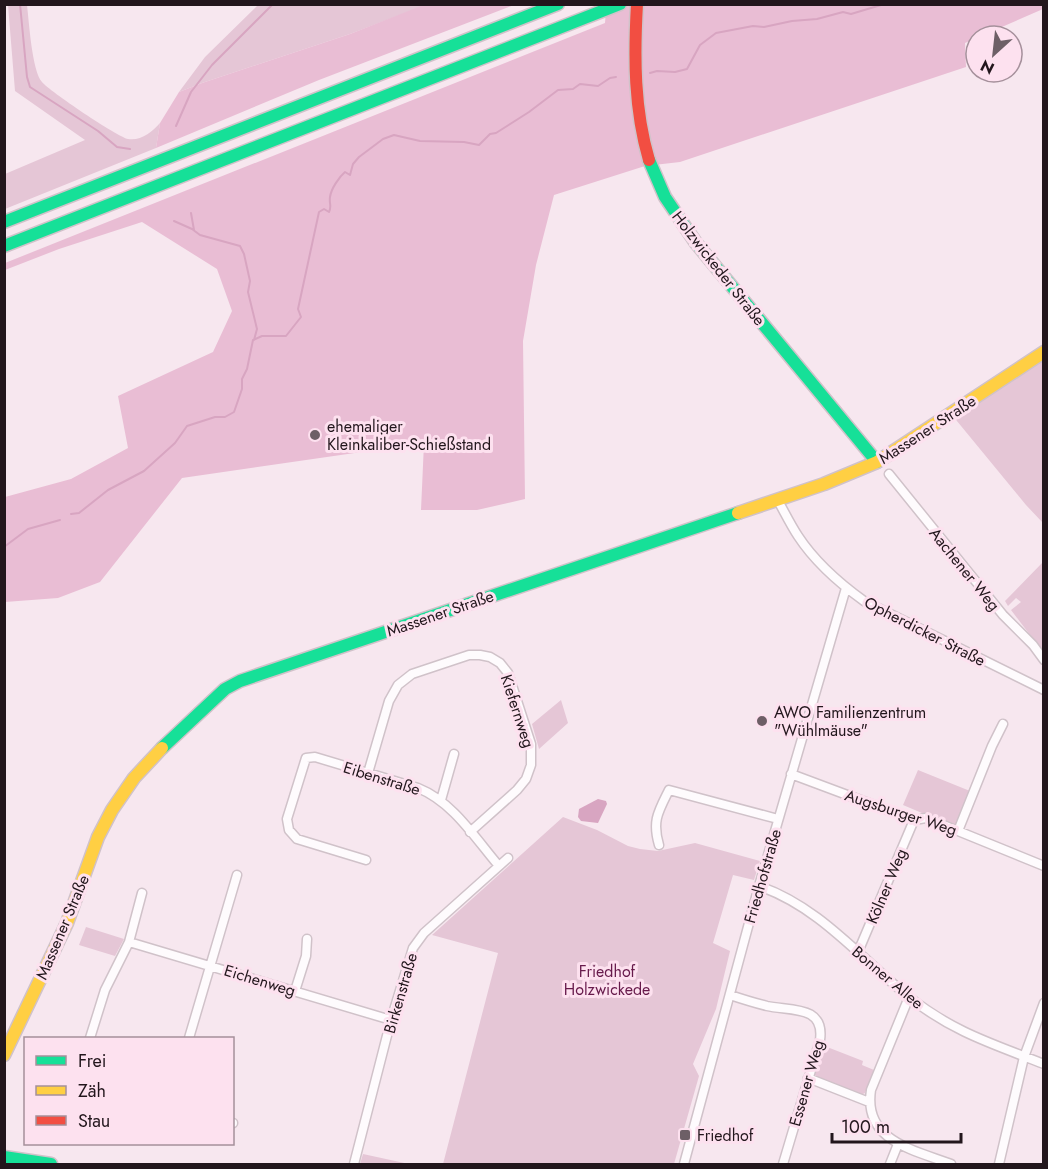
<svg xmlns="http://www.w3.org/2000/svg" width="1048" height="1169" font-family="Jost,sans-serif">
<rect width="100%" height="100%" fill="#f7e7ef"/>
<!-- green -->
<path fill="#e5c6d6" d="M8,5H27C29,21 32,71 42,82C49,91 118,137 128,139C141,141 152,132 160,123L156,148L5,209V174L85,140L15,91Z
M258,5H426L350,34L202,83L179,92L205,57Z
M1043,352V523L1026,505L952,415Z
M1043,562V652L1011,610L1021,602L1016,598L1008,606L1005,601Z
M561,700L568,723L539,749L532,724Z
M918,770L970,791L955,827L903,805Z
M563,817L597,830L628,846L640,849L658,851L695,843L760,861L754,880L733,875L713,943L730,951L716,1009L693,1064L699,1076L674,1164H443L498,953L432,935Z
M86,927L124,939L115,956L79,945Z
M822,1045L863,1061L862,1065L874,1070L865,1093L861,1095L816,1077L814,1073Z
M363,1154L409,1164H360Z"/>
<!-- forest -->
<path fill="#e9bdd4" d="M426,4L514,5L319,80L156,148L160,123L179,92L202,83L350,34Z
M620,5H1043V9L981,36H976V38L965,43L966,67L680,162L645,166L554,195L536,265L523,341L525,499L477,510H421L424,443L182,478L100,582L58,598L5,602V497L71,479L128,448L118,396L213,352L232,311L217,269L142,222L59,249L5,270V263L605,23L606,10Z"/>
<!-- water -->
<path fill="#d8a5c1" d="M598,799L606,801L607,804L598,823L581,821L578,817L579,809Z"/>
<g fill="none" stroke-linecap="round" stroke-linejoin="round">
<!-- stream -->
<path stroke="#d8a5c1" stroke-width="2" d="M20,4L27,77L30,87L98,131L117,147L130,149
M650,73L657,71L675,72L687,69L700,45L716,33L753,26L764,27L792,21L817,19L843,12L851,14L881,5L895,4
M176,126L191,92L212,65L273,4
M191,213L194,230
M174,221L192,229L200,235L240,246L244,254L250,281L248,292L257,329L254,340
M71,514L79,513L108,490L144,471L175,443L187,426L215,417H225L234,412L242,389V379L247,369L253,340L262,336H286L301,317L298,309L319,212L324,209L329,212C332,206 329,204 330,197C331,189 339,177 345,172L350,175L353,164L359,157L383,139L394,135L420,141L464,142L479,145L490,134L496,133L529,112L558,90L573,89L580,84L598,86L610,78L616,77
M4,547L28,529L60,520"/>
<defs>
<path id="street" d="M889,474L1003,615L1033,645L1044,660
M777,499C784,511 790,524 798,536C815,562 839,583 864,601L1044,690
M368,773L389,701L398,685L412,674L469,655H480L490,657L500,663L508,673L531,744V765L526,779L517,790L470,832
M791,774L914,820L926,818L1044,866
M441,800L454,754
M958,831L992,746L1003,724
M659,845C652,821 658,812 669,790L778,819
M366,860L297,839L289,830L287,819L306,758L315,757L418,788C453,802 475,838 499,866
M759,886C820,907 860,958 909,997C953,1032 993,1044 1044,1064
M129,942L391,1020
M858,952L914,820
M295,991L306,956L307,939
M730,995C742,999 755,1003 767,1006C790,1011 825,1005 820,1040L783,1164
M909,997L871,1090C863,1141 914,1150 951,1164
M90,1038L105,990L129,942L142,893
M189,1038L237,875
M808,1078L869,1102
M232,1123H233
M354,1164L391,1020L413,948L424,933L508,858
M684,1164L759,886L846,588
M890,1164L898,1144
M999,1164L1024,1057L1044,1003"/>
<path id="fast" d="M649,160L665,197L696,243L877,462
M4,222L558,4
M4,246L620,4
M162,748L225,689L240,681L738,513
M4,1157L51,1164"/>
<path id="slow" d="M738,513L824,484L877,462L1044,352
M4,1055L67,923L98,837L112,810L134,778L162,748"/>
<path id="jam" d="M637,4C634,57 634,109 649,160"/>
</defs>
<!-- street casing -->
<use href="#street" stroke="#d0c2c9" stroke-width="11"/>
<!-- fast casing -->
<use href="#fast" stroke="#d0c2c9" stroke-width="15"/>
<!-- slow casing -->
<use href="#slow" stroke="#d0c2c9" stroke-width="15"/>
<!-- jam casing -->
<use href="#jam" stroke="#d0c2c9" stroke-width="15"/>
<!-- street -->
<use href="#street" stroke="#fefbfd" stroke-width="8"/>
<!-- fast -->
<use href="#fast" stroke="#16e098" stroke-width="12"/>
<!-- slow -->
<use href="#slow" stroke="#ffcf43" stroke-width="12"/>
<!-- jam -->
<use href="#jam" stroke="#f24e42" stroke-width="12"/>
</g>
<!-- markers -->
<g fill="#6d5f66" stroke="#fde1ef" stroke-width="2">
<circle cx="315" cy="435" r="6"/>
<circle cx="762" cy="721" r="6"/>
<rect x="679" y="1129" width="12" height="12" rx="3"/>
</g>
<g text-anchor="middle" stroke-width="6" stroke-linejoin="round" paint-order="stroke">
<!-- street labels -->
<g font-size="16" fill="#22161c" stroke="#fde1ef">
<text transform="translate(719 268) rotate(52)" y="6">Holzwickeder Straße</text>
<text transform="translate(927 429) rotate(-33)" y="6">Massener Straße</text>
<text transform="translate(965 569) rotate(51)" y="6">Aachener Weg</text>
<text transform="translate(440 613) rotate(-19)" y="6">Massener Straße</text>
<text transform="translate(925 631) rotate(27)" y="6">Opherdicker Straße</text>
<text transform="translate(518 711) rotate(72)" y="6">Kiefernweg</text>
<text transform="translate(382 778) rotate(17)" y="6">Eibenstraße</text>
<text transform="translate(901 812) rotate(18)" y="6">Augsburger Weg</text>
<text transform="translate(762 876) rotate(-74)" y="6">Friedhofstraße</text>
<text transform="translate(886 886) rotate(-67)" y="6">Kölner Weg</text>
<text transform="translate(62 927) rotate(-67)" y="6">Massener Straße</text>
<text transform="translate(888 977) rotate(40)" y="6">Bonner Allee</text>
<text transform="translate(260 980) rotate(17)" y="6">Eichenweg</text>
<text transform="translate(400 993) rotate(-74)" y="6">Birkenstraße</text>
<text transform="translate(806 1083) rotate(-74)" y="6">Essener Weg</text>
</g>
<!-- poi labels -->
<g font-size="16" fill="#22161c" stroke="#fde1ef" text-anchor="start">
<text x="327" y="432">ehemaliger<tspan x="327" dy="18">Kleinkaliber-Schießstand</tspan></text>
<text x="774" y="718">AWO Familienzentrum<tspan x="774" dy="18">"Wühlmäuse"</tspan></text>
<text x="697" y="1141">Friedhof</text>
</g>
<!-- park labels -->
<g font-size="16" fill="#671a4b" stroke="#fde1ef">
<text x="607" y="977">Friedhof<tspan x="607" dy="18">Holzwickede</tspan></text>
</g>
</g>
<!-- border -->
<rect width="1048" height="1169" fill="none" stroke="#22161c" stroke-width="12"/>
<!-- legend -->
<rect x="24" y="1037" width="210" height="108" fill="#fde1ef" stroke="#a5909b" stroke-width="1.5"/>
<rect x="36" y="1056" width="30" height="9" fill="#16e098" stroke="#a5909b" stroke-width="1.5"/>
<text x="78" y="1067" font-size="18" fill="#22161c">Frei</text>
<rect x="36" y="1086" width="30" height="9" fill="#ffcf43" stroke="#a5909b" stroke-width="1.5"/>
<text x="78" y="1097" font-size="18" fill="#22161c">Zäh</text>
<rect x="36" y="1116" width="30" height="9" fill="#f24e42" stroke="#a5909b" stroke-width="1.5"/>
<text x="78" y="1127" font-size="18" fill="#22161c">Stau</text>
<!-- north arrow -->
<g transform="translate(994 54) rotate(207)"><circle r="28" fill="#fde1ef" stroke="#a5909b" stroke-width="1.5"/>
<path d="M0-4.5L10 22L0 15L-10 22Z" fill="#6d5f66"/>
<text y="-9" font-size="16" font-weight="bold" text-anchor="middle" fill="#22161c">N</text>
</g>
<!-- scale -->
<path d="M832 1133v9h129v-9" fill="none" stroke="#22161c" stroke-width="3"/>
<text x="841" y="1133" font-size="18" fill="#22161c" stroke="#fde1ef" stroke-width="4.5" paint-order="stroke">100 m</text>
</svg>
